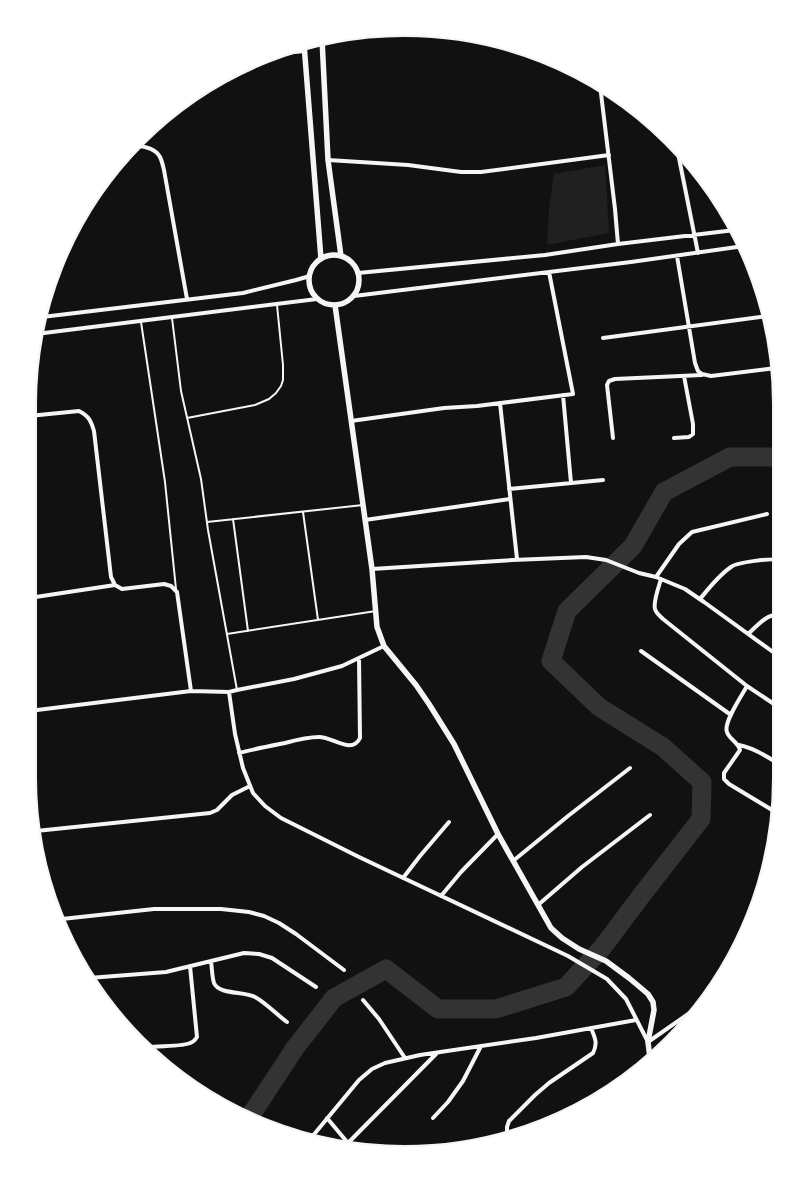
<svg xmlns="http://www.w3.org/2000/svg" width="809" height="1182" font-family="'Asap Condensed',sans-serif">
<rect width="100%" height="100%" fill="#111"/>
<!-- green -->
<path fill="#202020" d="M605,165L609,233L547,245L549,208L554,174Z"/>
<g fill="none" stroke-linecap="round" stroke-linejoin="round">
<!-- river -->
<path stroke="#333" stroke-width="19" d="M248,1117L251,1115L295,1048L334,998L386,969L438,1009H496L566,987L602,948L641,896L701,819L702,782L663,747L599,707L551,661L567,611L633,546L664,492L730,457H780"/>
<!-- service -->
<path stroke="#f5f5f5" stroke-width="2" d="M172,318L181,391L201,479L208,530L237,690
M141,322L165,482L176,589
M187,418L255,405L269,399L276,393L281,386L283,380V365L277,305
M303,512L318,620
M233,519L248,631
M207,522L363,505
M227,634L376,611"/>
<!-- minor -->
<path stroke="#f5f5f5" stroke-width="4" d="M272,54L305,51
M600,85L615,209L618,244
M134,146C143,146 155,148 160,157C162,161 163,166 164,170L187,299
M677,148L698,253
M328,160L408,165L461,172H481L609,155
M677,256L695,363L698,371L702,374L711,376L776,368
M358,273L545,255L618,244L735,230
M354,296L631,262L744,246
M42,317L243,293L296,280L310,276
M36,334L317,299
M603,338L768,316
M563,395L571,483
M500,403L517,559
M29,416L79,411C89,416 91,421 94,431L111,577L115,585L122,589L164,584L171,586L177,592L191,691
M351,421L444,408L477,406L573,394L549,272
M613,438L607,385L609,381L615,379L702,375
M674,438L689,437L693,434V424L684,376
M509,489L603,480
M365,520L510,499
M372,569L513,560L586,557L606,560L639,573L656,577L685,589L704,602L780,657
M656,577L679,544L692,532L767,514
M661,579C659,586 653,602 655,609C656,613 660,616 663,619L747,686L780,708
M29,598L115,585
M700,599C709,588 719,575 731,567C737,562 772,558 780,560
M748,634C757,626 767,613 780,615
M641,651L731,715
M747,686C742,695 723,723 727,732C729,739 738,742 740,750L724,773V779L729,784L777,813
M229,692L235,734L243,768L253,793L265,806L281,818L359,857L568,956L607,979L626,999L648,1042L701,1005
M29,711L191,691L229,692L237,690L294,679L342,666L384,646
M739,745C754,748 767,756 780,765
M239,753C254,749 270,746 285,743C296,740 307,737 319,737C333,737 352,755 360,738L359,658
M36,831L210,813L217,810L232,795L250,786
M513,861L568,816L630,768
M403,878L420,856L449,822
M441,896L461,872L498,834
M538,905L582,867L650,815
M62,919L154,909H221L249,912L264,916L279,923L296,934L344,970
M211,961C212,968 212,977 214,983C219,995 244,991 255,997C266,1003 276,1014 287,1022
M89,978L166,972L244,953L259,954L272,958L316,987
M363,1000L379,1019L405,1058
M145,1047C157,1046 180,1047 190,1043C194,1042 195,1040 197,1037L190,966
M327,1118L353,1149
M433,1118L448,1102L463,1081L481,1046
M507,1136V1127L509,1121L535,1095L549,1083L593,1053C598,1043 595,1038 591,1028
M311,1138L359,1080L372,1069L385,1063L420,1055L536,1038L636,1020
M348,1143L437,1053"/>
<!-- tertiary -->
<path stroke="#f5f5f5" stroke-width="5.5" d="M322,39L328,160L341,256
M304,44L321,259
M309 280a25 25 0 1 1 50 0a25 25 0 1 1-50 0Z
M335,305L372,569L377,627L384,646L416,685L429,704L454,744L498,834L551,928L562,938L579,949L606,961L629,978L648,994L653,1002L654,1010L648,1042L650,1058"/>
</g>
<!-- crop -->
<path d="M0 0H809V1182H0ZM404 36H405A368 368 0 0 1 773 404V778A368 368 0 0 1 405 1146H404A368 368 0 0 1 36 778V404A368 368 0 0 1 404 36Z" fill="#fff" fill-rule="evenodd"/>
<path fill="none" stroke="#f5f5f5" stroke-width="2" d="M404 36H405A368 368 0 0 1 773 404V778A368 368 0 0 1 405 1146H404A368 368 0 0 1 36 778V404A368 368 0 0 1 404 36Z"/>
</svg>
